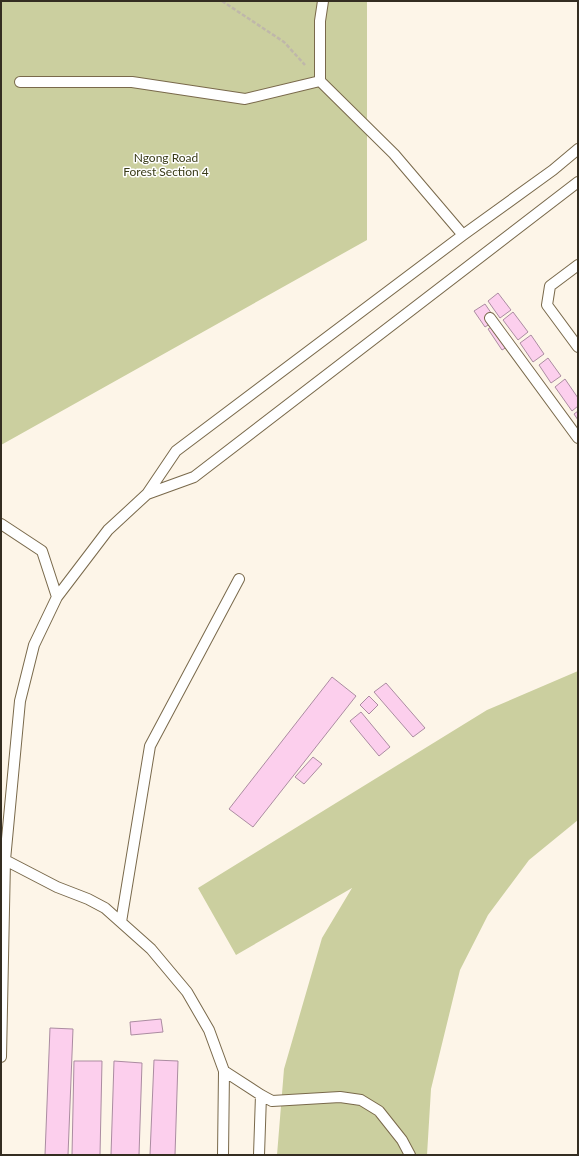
<svg xmlns="http://www.w3.org/2000/svg" width="579" height="1156" font-family="Lato,sans-serif">
<rect width="100%" height="100%" fill="#fdf5e8"/>
<!-- green -->
<path fill="#cbcf9f" d="M1,1H367V240L1,445Z
M578,671V820L529,860L488,915L460,970L431,1089L427,1155H277L284,1069L322,938L352,888L236,955L198,888L487,710Z"/>
<!-- building -->
<path fill="#fccfed" stroke="#ab8ca1" d="M498,293L511,310L500,318L488,301Z
M485,304L496,320L485,327L474,311Z
M513,312L528,332L518,340L503,320Z
M498,323L512,344L502,350L488,329Z
M531,335L544,354L533,362L520,343Z
M548,358L561,376L551,383L539,365Z
M565,379L578,398V406L572,411L555,387Z
M578,411V420L574,414Z
M332,677L356,696L253,827L229,809Z
M386,683L425,728L413,737L374,692Z
M369,696L378,705L369,714L360,705Z
M361,712L390,747L379,756L350,721Z
M313,757L322,764L304,784L295,777Z
M161,1019L163,1032L131,1035L130,1022Z
M50,1028L73,1029L68,1155H45Z
M154,1060L178,1061L175,1155H150Z
M74,1061H102L100,1155H72Z
M114,1061L142,1063L139,1155H111Z"/>
<g fill="none" stroke-linecap="round" stroke-linejoin="round">
<defs>
<path id="service" d="M323,1L320,21V81L394,154L463,235
M20,82H132L245,99L320,81
M578,265L550,286L547,305L578,347
M490,318L578,438
M147,494L194,477L578,182
M1,524L42,551L57,597
M5,860L57,887L88,899L105,908L151,949L187,992L209,1030L224,1071L223,1155
M121,922L150,746L239,579
M1,1057L5,860L20,701L34,645L57,597L108,530L147,494L176,451L463,235L553,170L578,149
M224,1071L261,1095L272,1101L340,1097L361,1100L379,1111L402,1140L410,1155
M259,1155L261,1095"/>
</defs>
<!-- service casing -->
<use href="#service" stroke="#79694b" stroke-width="12"/>
<!-- path -->
<path stroke="#bfb7aa" stroke-width="2.5" stroke-dasharray="4 2" stroke-linecap="butt" d="M222,1L284,42L305,65"/>
<!-- service -->
<use href="#service" stroke="#fff" stroke-width="10"/>
</g>
<g text-anchor="middle" stroke-width="3" stroke-linejoin="round" paint-order="stroke">
<!-- park labels -->
<g font-size="12" fill="#393b17" stroke="#fff">
<text x="166" y="162">Ngong Road<tspan x="166" dy="14">Forest Section 4</tspan></text>
</g>
</g>
<!-- border -->
<rect width="579" height="1156" fill="none" stroke="#342d21" stroke-width="4"/>
</svg>
